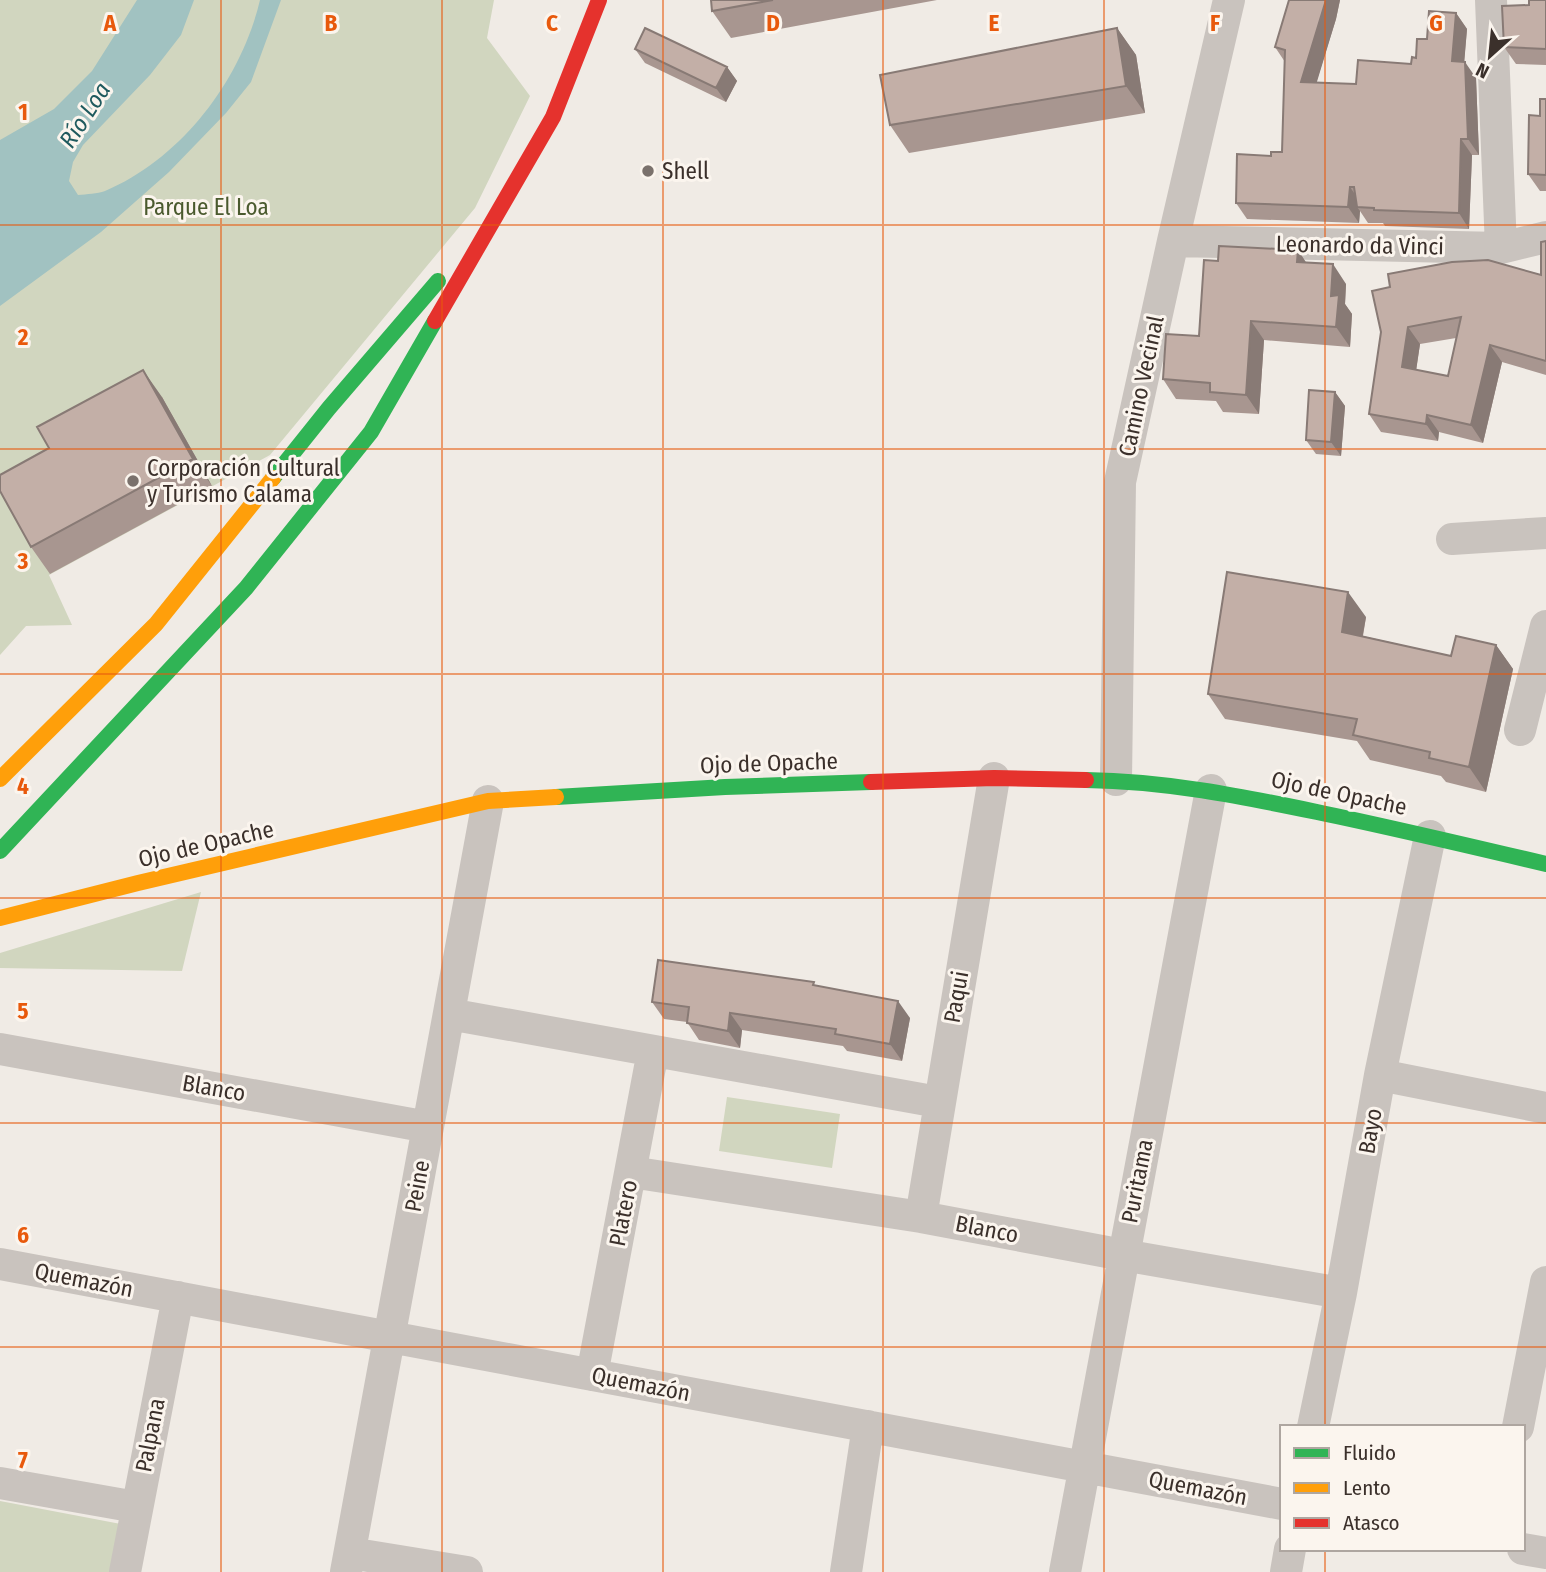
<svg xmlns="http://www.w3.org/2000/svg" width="1546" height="1572" font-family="'Fira Sans Condensed',sans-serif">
<rect width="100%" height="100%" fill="#f0ebe5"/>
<!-- green -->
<path fill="#d1d6bf" d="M0,0H494L487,38L530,96L475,208L270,455L49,575L72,625L26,626L0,655Z
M201,892L182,971L0,968V953Z
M727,1097L840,1114L832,1168L719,1151Z
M0,1501L126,1525L117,1572H0Z"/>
<!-- water -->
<path fill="#a1c2c1" d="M137,0H194L181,35L150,75L83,145L73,162L69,181L78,195C87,194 97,194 105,191C182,158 241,80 260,0H281L251,82L226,113L169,172L101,232L0,306V140L54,109L92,71Z"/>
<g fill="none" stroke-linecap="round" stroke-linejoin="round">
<!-- street -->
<path stroke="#c9c3be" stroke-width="32" d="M1491,0L1501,248
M1173,241L1501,248L1546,237
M1452,539L1546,533
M1520,730L1546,626
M1116,780L1120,482L1173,241L1229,0
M449,1014L938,1102
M0,1049L428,1127
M1380,1075L1546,1108
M631,1172L921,1217L1123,1255L1341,1293
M921,1217L994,778
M0,1264L1282,1504
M592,1375L653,1051
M1313,1427L1341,1293L1380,1075L1430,836
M1518,1427L1546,1282
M0,1483L136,1507
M1523,1549L1546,1553
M350,1553L467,1572
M125,1572L178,1297
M346,1572L488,801
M846,1572L868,1426
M1065,1572L1211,790
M1286,1572L1290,1549"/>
<!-- fast -->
<path stroke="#30b455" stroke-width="16" d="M273,478L329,408L438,281
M1086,780C1165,781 1240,796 1317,812C1394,828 1470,846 1546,864
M556,797L725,787L871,782
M0,851L246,588L371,432L435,321"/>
<!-- slow -->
<path stroke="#ff9f0a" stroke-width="16" d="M0,779L156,624L273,478
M0,918L138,883L488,801L556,797"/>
<!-- jam -->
<path stroke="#e5322d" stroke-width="16" d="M435,321L553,117L599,0
M871,782L994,778L1086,780"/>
</g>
<!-- wall -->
<path fill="#a89690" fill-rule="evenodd" d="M711,0H937L731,38L712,11Z
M1289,0H1340L1336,19L1316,83L1356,84L1411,64L1427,39L1456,13L1467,29L1464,62L1476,78L1479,155H1472L1469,229L1385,226L1383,223H1368L1360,211L1359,223L1247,219L1236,203L1271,156L1282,152L1285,62L1275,47Z
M1546,0V65L1516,64L1504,47L1529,5Z
M1117,28L1136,55L1145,113L909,153L890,125Z
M635,49L727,67L737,81L726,102L645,63Z
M1546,99V191H1540L1528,174L1540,116Z
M1546,241V375L1502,362L1483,443L1439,432L1438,441L1381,432L1369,414L1381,332L1541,275ZM1456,338L1448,376L1416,370L1420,344Z
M1298,250L1306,263L1346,284L1345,304L1352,314L1350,347L1264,340L1259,414L1223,412L1216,401L1176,399L1163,379L1199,336L1218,261Z
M1335,392L1345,406L1341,456L1316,454L1306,440Z
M162,397L212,486L50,574L31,547Z
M1366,617L1363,636L1451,656L1496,645L1513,669L1486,792L1446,782L1441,776L1370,760L1357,741L1225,719L1208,694Z
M817,986L910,1018L902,1061L847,1051L843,1046L742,1030L740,1048L699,1040L687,1022L664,1019L652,1002Z"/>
<!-- shaded-wall -->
<path fill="#887a75" d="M1326,0H1340L1336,19L1312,98L1301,82Z
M1456,13L1467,29L1463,77L1452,61Z
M1117,28L1136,55L1145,113L1126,86Z
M1465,62L1476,78L1479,155L1468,139Z
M727,67L737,81L726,102L716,88Z
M1461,139L1472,155L1469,229L1459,213Z
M1350,187L1361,203L1357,207L1360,211L1359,223L1348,207Z
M1298,250L1311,270L1297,262Z
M1333,264L1346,284L1345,304L1352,314L1350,347L1336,327L1331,296Z
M1251,321L1264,340L1259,414L1246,395Z
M1408,327L1420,344L1414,385L1402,367Z
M1490,345L1502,362L1483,443L1471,425Z
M143,370L162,397L212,486L193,459Z
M1335,392L1345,406L1341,456L1331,442Z
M1427,415L1439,432L1438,441L1426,424Z
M1348,592L1366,617L1359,656L1342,632Z
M1496,645L1513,669L1486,792L1469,767Z
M898,1001L910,1018L902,1061L890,1044Z
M730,1013L742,1030L740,1048L728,1031Z"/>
<!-- building -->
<path fill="#c3afa7" stroke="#887a75" stroke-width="2" fill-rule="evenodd" d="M711,0H773L712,11Z
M1289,0H1326L1301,82L1356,84L1358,60L1411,64L1412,57L1416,58L1417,39H1427L1429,11L1456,13L1452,61L1465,62L1468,139H1461L1459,213L1374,210V208L1357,207L1354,187H1350L1348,207L1236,203L1237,154L1271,156V152H1282L1285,50L1275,47Z
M1529,0H1546V49L1504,47L1502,6L1529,5Z
M645,28L727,67L716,88L635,49Z
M1117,28L1126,86L890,125L880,75Z
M1540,99H1546V175L1528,174L1529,115L1540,116Z
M1546,241V361L1490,345L1471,425L1427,415L1426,424L1369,414L1381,332L1372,291L1390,287L1388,274L1452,262L1488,260L1541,275V242ZM1461,317L1448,376L1402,367L1408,327Z
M1219,246L1298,250L1297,262L1333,264L1331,296L1339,295L1336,327L1251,321L1246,395L1210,392V383L1163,379L1166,334L1199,336L1204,260L1218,261Z
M143,370L193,459L31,547L0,491V475L49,448L37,427Z
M1309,390L1335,392L1331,442L1306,440Z
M1227,572L1348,592L1342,632L1451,656L1456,636L1496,645L1469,767L1429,758L1430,752L1353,735L1357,719L1208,694Z
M658,960L814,982L813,985L898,1001L890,1044L835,1034L836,1029L730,1013L728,1031L687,1023L689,1007L652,1002Z"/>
<!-- grid -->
<path fill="none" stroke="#e8590c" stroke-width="2" stroke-opacity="0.55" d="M221,0V1572M442,0V1572M663,0V1572M883,0V1572M1104,0V1572M1325,0V1427M0,225H1546M0,449H1546M0,674H1546M0,898H1546M0,1123H1546M0,1347H1546M1325,1549V1572"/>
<!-- markers -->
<g fill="#7a716c" stroke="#fbf5ee" stroke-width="2.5">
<circle cx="648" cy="171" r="7"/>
<circle cx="133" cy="481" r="7"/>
</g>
<g text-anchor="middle" stroke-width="6" stroke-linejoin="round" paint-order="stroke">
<!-- poi labels -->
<g font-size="23" fill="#3b302b" stroke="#fbf5ee" text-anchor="start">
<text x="662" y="179">Shell</text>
<text x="147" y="476">Corporación Cultural<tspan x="147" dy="26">y Turismo Calama</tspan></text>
</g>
<!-- park labels -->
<g font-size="23" fill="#4a5a2e" stroke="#fbf5ee">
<text x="206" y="215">Parque El Loa</text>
</g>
<!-- street labels -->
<g font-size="23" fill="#3b302b" stroke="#fbf5ee">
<text transform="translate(1360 245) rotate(1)" y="8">Leonardo da Vinci</text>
<text transform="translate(1141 386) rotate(-78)" y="8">Camino Vecinal</text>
<text transform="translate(769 763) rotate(-2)" y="8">Ojo de Opache</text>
<text transform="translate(1339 793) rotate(12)" y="8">Ojo de Opache</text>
<text transform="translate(206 844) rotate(-13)" y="8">Ojo de Opache</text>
<text transform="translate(956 997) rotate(-80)" y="8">Paqui</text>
<text transform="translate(214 1088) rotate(10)" y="8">Blanco</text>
<text transform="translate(1370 1131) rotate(-80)" y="8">Bayo</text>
<text transform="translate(1137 1181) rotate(-79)" y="8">Puritama</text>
<text transform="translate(417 1186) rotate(-80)" y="8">Peine</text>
<text transform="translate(623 1213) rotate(-79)" y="8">Platero</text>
<text transform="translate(987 1229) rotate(11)" y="8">Blanco</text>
<text transform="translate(84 1280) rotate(11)" y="8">Quemazón</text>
<text transform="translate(641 1384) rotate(11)" y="8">Quemazón</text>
<text transform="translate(150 1435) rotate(-79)" y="8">Palpana</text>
<text transform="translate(1198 1488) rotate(11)" y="8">Quemazón</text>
</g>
<!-- water labels -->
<g font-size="24" font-style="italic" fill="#1f5a5e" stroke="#fbf5ee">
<text transform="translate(85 115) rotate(-57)" y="8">Río Loa</text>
</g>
</g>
<g font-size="23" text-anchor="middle" font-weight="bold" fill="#e8590c" stroke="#fbf5ee" stroke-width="6" stroke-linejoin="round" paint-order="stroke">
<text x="110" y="31">A</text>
<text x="331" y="31">B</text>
<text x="552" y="31">C</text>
<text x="773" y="31">D</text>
<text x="994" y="31">E</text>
<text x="1215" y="31">F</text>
<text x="1436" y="31">G</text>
<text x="23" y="120">1</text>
<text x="23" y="345">2</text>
<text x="23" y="569">3</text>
<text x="23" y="794">4</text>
<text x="23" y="1019">5</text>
<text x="23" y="1243">6</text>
<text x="23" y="1468">7</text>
</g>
<!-- legend -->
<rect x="1280" y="1425" width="245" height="126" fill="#fbf5ee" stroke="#aea6a0" stroke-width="2"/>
<rect x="1294" y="1448" width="35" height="10" fill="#30b455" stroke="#aea6a0" stroke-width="2"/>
<text x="1343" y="1460" font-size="21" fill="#3b302b">Fluido</text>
<rect x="1294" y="1483" width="35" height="10" fill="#ff9f0a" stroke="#aea6a0" stroke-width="2"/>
<text x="1343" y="1495" font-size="21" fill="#3b302b">Lento</text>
<rect x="1294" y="1518" width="35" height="10" fill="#e5322d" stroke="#aea6a0" stroke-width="2"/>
<text x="1343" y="1530" font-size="21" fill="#3b302b">Atasco</text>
<!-- north arrow -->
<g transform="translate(1490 56) rotate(207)" stroke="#fbf5ee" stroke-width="5" paint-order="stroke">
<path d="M0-5L12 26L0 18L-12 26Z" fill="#3b302b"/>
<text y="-10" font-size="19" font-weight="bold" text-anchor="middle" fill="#3b302b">N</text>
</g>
</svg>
